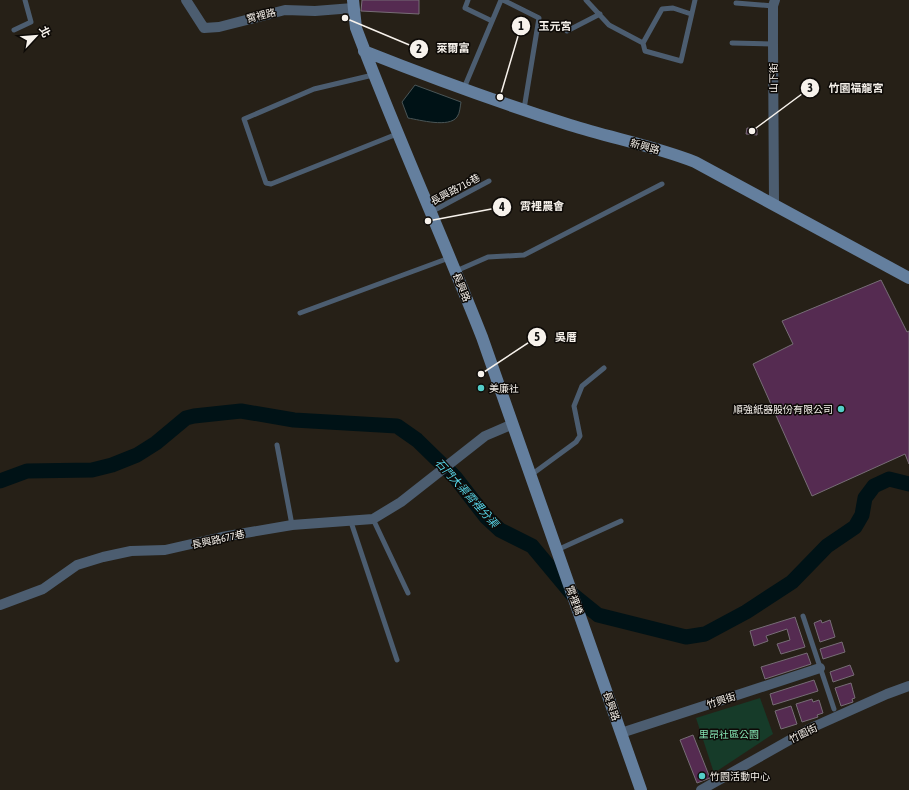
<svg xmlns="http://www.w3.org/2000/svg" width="909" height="790" font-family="'Asap Condensed','Noto Sans TC',sans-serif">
<rect width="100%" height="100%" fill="#262017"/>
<!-- green -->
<path fill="#163b29" d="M760,698L773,734L714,773L696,718Z"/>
<!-- water -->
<path fill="#001216" stroke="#4a5556" d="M415,85L461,102C460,107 460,113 457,117C449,128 420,120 408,118L402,102Z"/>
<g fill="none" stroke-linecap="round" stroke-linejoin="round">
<!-- river -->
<path stroke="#001216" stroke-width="15" d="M0,481L27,471L92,470L112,465L137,455L156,443L186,418L194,416L241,411L294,420L397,426L417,440L455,477L486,517L500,530L532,546L572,594L598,615L686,637L705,634L746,612L792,582L827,546L855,527L862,515L865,498L874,486L889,479L909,484"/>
</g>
<!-- building -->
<path fill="#552b51" stroke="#776d76" d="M362,0H419V14L361,11Z
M747,128L757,129V135L746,134Z
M881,280L907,332L909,331V464L905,454L812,496L753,364L793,344L782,321Z
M795,617L805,647L781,654L777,644L790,640L787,629L766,636L768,641L754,646L750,631Z
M821,620L822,623L830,620L835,637L820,642L814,623Z
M842,642L845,652L823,659L820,649Z
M807,653L811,664L765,679L761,667Z
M850,665L854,675L833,682L830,672Z
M814,680L818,691L773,705L770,694Z
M851,683L855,698L852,699L853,702L841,706L835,688Z
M812,699L813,702L819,700L823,713L817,715L818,717L802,722L796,704Z
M791,706L797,724L781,729L775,711Z
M693,735L710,778L697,783L680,740Z"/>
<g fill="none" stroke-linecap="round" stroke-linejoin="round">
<!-- lane -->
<path stroke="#4c5d70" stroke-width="5" d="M468,0L465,8L492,21
M503,0L539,18L524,109
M586,0L609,25L643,43L645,51L681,61L695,0
M736,3L773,6
M14,30L31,22L25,0
M567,31L600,14
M643,43L662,9L673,8L691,14
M732,43L773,44
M373,75L314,89L244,119L266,183L271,184L397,134
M464,88L501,0
M431,212L489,181
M456,271L488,257L524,255L662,184
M300,313L449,258
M277,445L292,525
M531,475L576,442L580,436L574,406L582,386L604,368
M373,519L408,593
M351,522L397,660
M557,550L621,521
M803,616L834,709"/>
<!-- street -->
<path stroke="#4c5d70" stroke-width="10" d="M186,0L204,28L219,27L285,10L315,11L353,8
M774,204L773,44V6L775,0
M0,605L43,589L77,565L103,557L131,551L165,550L222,537L292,525L373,519L401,502L485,436L513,424
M621,733L820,668
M701,790L811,728L887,694L909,686"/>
<!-- secondary -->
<path stroke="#647f9e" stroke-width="12" d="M353,0L356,28C395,132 441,233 482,337L641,790
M364,51C432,78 500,103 570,125C611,138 654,146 695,162L909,278"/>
</g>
<!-- markers -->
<g fill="#54cdc7" stroke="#0d0a07" stroke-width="1.5">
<circle cx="481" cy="388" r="4"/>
<circle cx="841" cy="409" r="4"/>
<circle cx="702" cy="776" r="4"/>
</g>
<g text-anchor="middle" stroke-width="3" stroke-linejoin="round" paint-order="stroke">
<!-- street labels -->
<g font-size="10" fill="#f7f2ec" stroke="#0d0a07">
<text transform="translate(261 15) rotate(-14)" y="4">霄裡路</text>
<text transform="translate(773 78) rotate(-90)" y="4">山下街</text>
<text transform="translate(645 146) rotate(15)" y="4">新興路</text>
<text transform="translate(455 189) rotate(-28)" y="4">長興路716巷</text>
<text transform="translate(462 287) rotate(68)" y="4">長興路</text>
<text transform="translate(218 539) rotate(-12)" y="4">長興路677巷</text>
<text transform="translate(575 600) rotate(70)" y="4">霄裡橋</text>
<text transform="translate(721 700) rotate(-18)" y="4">竹興街</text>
<text transform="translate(612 706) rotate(71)" y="4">長興路</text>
<text transform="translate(803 733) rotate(-26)" y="4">竹園街</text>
</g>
<!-- poi labels -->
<g font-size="10" fill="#f7f2ec" stroke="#0d0a07" text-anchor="start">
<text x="489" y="392">美廉社</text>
<text x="833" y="413" text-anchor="end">順強紙器股份有限公司</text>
<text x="710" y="780">竹園活動中心</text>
</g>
<!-- park labels -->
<g font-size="10" fill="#83e1b1" stroke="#0d0a07">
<text x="729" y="738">里昂社區公園</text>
</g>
<!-- water labels -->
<g font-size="11" font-style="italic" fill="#57d6e9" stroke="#0d0a07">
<text transform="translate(467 493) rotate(48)" y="4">石門大渠霄裡分渠</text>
</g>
</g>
<!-- callouts -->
<path fill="none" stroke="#f7f2ec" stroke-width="1.5" d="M500 97L521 26M345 18L419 49M752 131L810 88M428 221L502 207M481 374L537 337"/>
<g fill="#f7f2ec" stroke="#0d0a07" stroke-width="1.5">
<circle cx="500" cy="97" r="4"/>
<circle cx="345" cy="18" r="4"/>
<circle cx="752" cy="131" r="4"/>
<circle cx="428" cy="221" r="4"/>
<circle cx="481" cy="374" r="4"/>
<circle cx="521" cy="26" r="10"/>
<circle cx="419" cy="49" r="10"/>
<circle cx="810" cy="88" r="10"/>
<circle cx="502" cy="207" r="10"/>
<circle cx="537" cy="337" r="10"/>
</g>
<g font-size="12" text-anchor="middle" font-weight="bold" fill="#111">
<text x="521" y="30">1</text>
<text x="419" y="53">2</text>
<text x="810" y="92">3</text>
<text x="502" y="211">4</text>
<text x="537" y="341">5</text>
</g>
<g font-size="11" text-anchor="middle" font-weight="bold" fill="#f7f2ec" stroke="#0d0a07" stroke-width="3" stroke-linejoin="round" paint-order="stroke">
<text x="555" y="30">玉元宮</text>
<text x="453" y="52">萊爾富</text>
<text x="856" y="92">竹園福龍宮</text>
<text x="542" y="210">霄裡農會</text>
<text x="566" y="341">吳厝</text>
</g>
<!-- north arrow -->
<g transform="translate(36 36) rotate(64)" stroke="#0d0a07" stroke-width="3" paint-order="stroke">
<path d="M0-3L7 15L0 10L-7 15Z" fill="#f7f2ec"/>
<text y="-6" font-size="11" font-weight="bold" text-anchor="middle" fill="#f7f2ec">北</text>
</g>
</svg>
